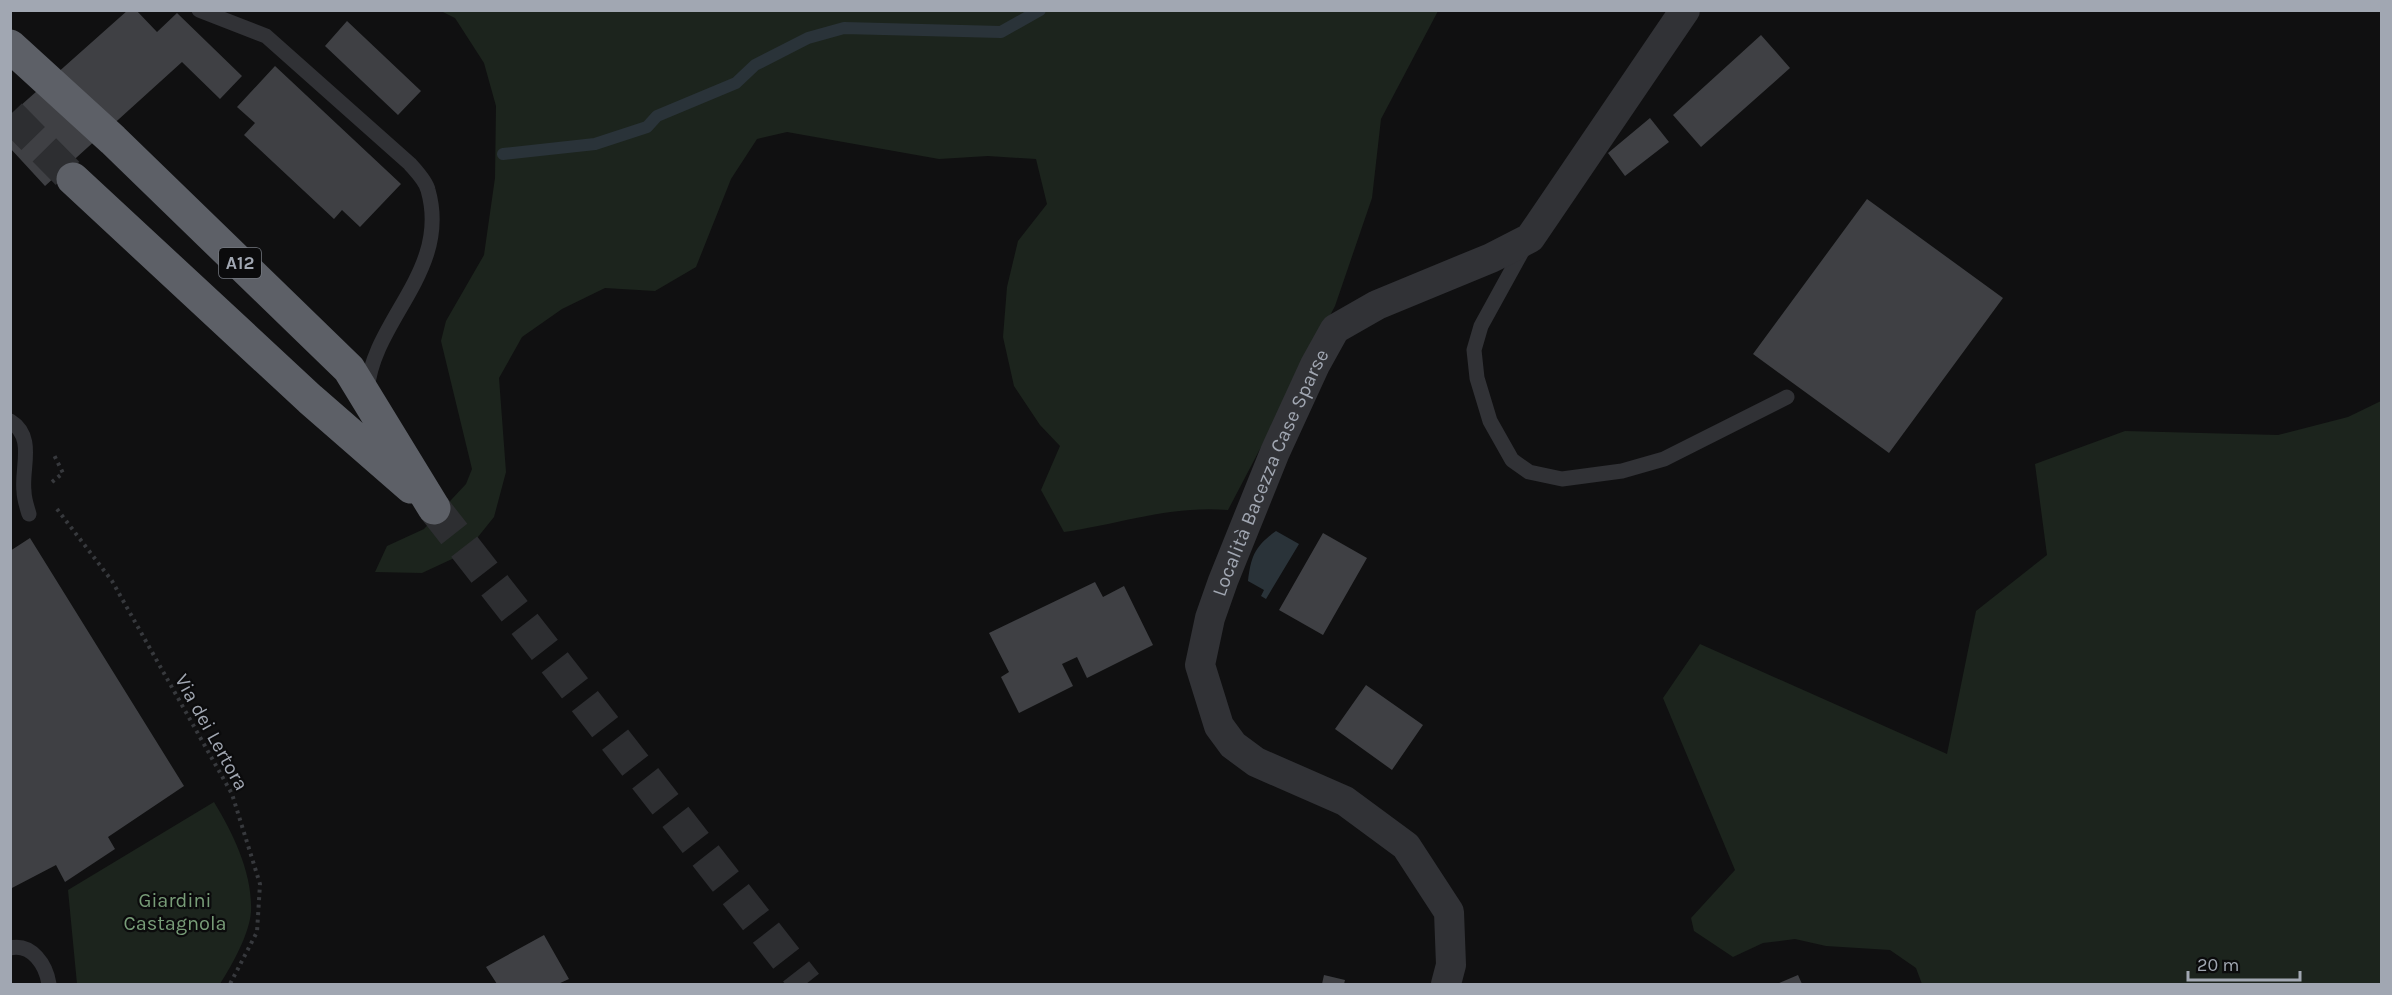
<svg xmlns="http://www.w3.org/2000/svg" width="2392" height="995" font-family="Karla,sans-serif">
<rect width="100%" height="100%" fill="#101011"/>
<!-- green -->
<path fill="#1c241d" d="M441,11H1438L1381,119L1372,198L1335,306L1228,510C1172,505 1119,524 1064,532L1041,490L1060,446L1040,425L1014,386L1003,337L1007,287L1018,241L1047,204L1036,159L988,156L939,159L787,132L757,139L731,179L696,267L655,291L605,288L562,309L522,337L499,378L506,472L494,517L465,553L422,573L375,572L387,546L424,529L466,484L472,469L441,341L446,321L484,255L495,178L496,106L484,63L455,18Z
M2381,401V984H1922L1916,968L1890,950L1826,946L1795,939L1763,943L1733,957L1694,931L1691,918L1735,870L1663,698L1700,644L1947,754L1976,611L2047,555L2035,464L2125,431L2278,435L2348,417Z
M214,802C233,833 253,874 251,912C249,935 232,965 220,984H77L68,890Z"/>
<!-- water -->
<path fill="#2a3339" d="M1276,531L1299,544L1266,599L1261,596L1264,590L1248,581C1251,556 1255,546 1276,531Z"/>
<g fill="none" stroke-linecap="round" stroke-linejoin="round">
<!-- stream -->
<path stroke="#2a3339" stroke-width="12" d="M503,154L595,144L647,127L657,116L736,83L755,65L808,38L844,28L1001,32L1040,10"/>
</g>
<!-- building -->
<path fill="#3f4044" d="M128,10H136L157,32L177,13L242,76L220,99L182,62L45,186L10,148V115Z
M347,21L421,91L398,115L325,46Z
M1761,35L1790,68L1701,147L1673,115Z
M275,66L401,184L360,227L342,210L334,219L244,135L255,123L237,107Z
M1650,118L1669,142L1625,176L1608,153Z
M1867,199L2003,298L1889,453L1753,354Z
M1323,533L1367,558L1323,635L1279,610Z
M30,538L184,786L108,837L115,849L65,882L56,865L10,889V551Z
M1095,582L1103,597L1124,586L1153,645L1087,678L1077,657L1062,664L1073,686L1019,713L1001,677L1009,672L989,633Z
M1366,685L1423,725L1392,770L1335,729Z
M544,935L569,979L558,984H497L486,967Z
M1324,975L1345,980L1344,984H1322Z
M1798,975L1802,984H1777Z"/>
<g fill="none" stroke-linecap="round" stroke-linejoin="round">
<!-- highway-tunnel -->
<path stroke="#2d2e31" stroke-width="33" stroke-dasharray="33 16" stroke-linecap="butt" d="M10,115L73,179
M434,508L806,984"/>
<!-- path -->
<path stroke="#37393d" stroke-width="4" stroke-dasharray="3 4.5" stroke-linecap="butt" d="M52,482L63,473L54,455
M57,509L112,581L232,794L260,884L257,932L230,984"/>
<!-- lane -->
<path stroke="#313236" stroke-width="15" d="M199,10L266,36L410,164C416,171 426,181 428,190C451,271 373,319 367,391
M1525,246L1481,326L1474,350L1477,378L1490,421L1512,460L1529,472L1562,479L1622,471L1664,459L1787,397
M10,421C36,437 21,468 24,491C24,499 27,507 29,514
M10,948C32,943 46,965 49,984"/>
<!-- street -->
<path stroke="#313236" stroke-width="30" id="s1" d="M1446,984L1451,965L1449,912L1406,846L1345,801L1256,762L1233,745L1219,726L1200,665L1210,618L1223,581L1275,452L1315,365L1335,329L1377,305L1491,258L1530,238L1685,10"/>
<!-- highway -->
<path stroke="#5d6067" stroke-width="33" d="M10,46L113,140L349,369L434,508
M73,179L310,399L411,487"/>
</g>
<g text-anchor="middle" stroke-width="4.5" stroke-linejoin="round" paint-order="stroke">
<!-- shield labels -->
<rect fill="#0b0b0c" stroke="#747880" stroke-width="1.5" x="219" y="248" width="42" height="30" rx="4.5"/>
<g font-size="18" font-weight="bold" fill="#a1a7b2">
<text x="240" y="269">A12</text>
</g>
<!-- street labels -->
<g font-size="20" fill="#a1a7b2" stroke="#0b0b0c">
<text dy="7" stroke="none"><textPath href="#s1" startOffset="646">Località Bacezza Case Sparse</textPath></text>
<text transform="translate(212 732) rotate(61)" y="7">Via dei Lertora</text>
</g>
<!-- park labels -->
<g font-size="20" fill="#789d78" stroke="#0b0b0c">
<text x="175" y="907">Giardini<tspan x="175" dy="23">Castagnola</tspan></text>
</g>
</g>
<!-- border -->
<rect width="2392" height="995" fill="none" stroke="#a1a7b2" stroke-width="24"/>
<!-- scale -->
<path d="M2188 971v9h112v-9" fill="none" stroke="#a1a7b2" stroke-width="3"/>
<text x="2197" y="971" font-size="18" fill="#a1a7b2" stroke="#0b0b0c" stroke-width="4.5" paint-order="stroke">20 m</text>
</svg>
